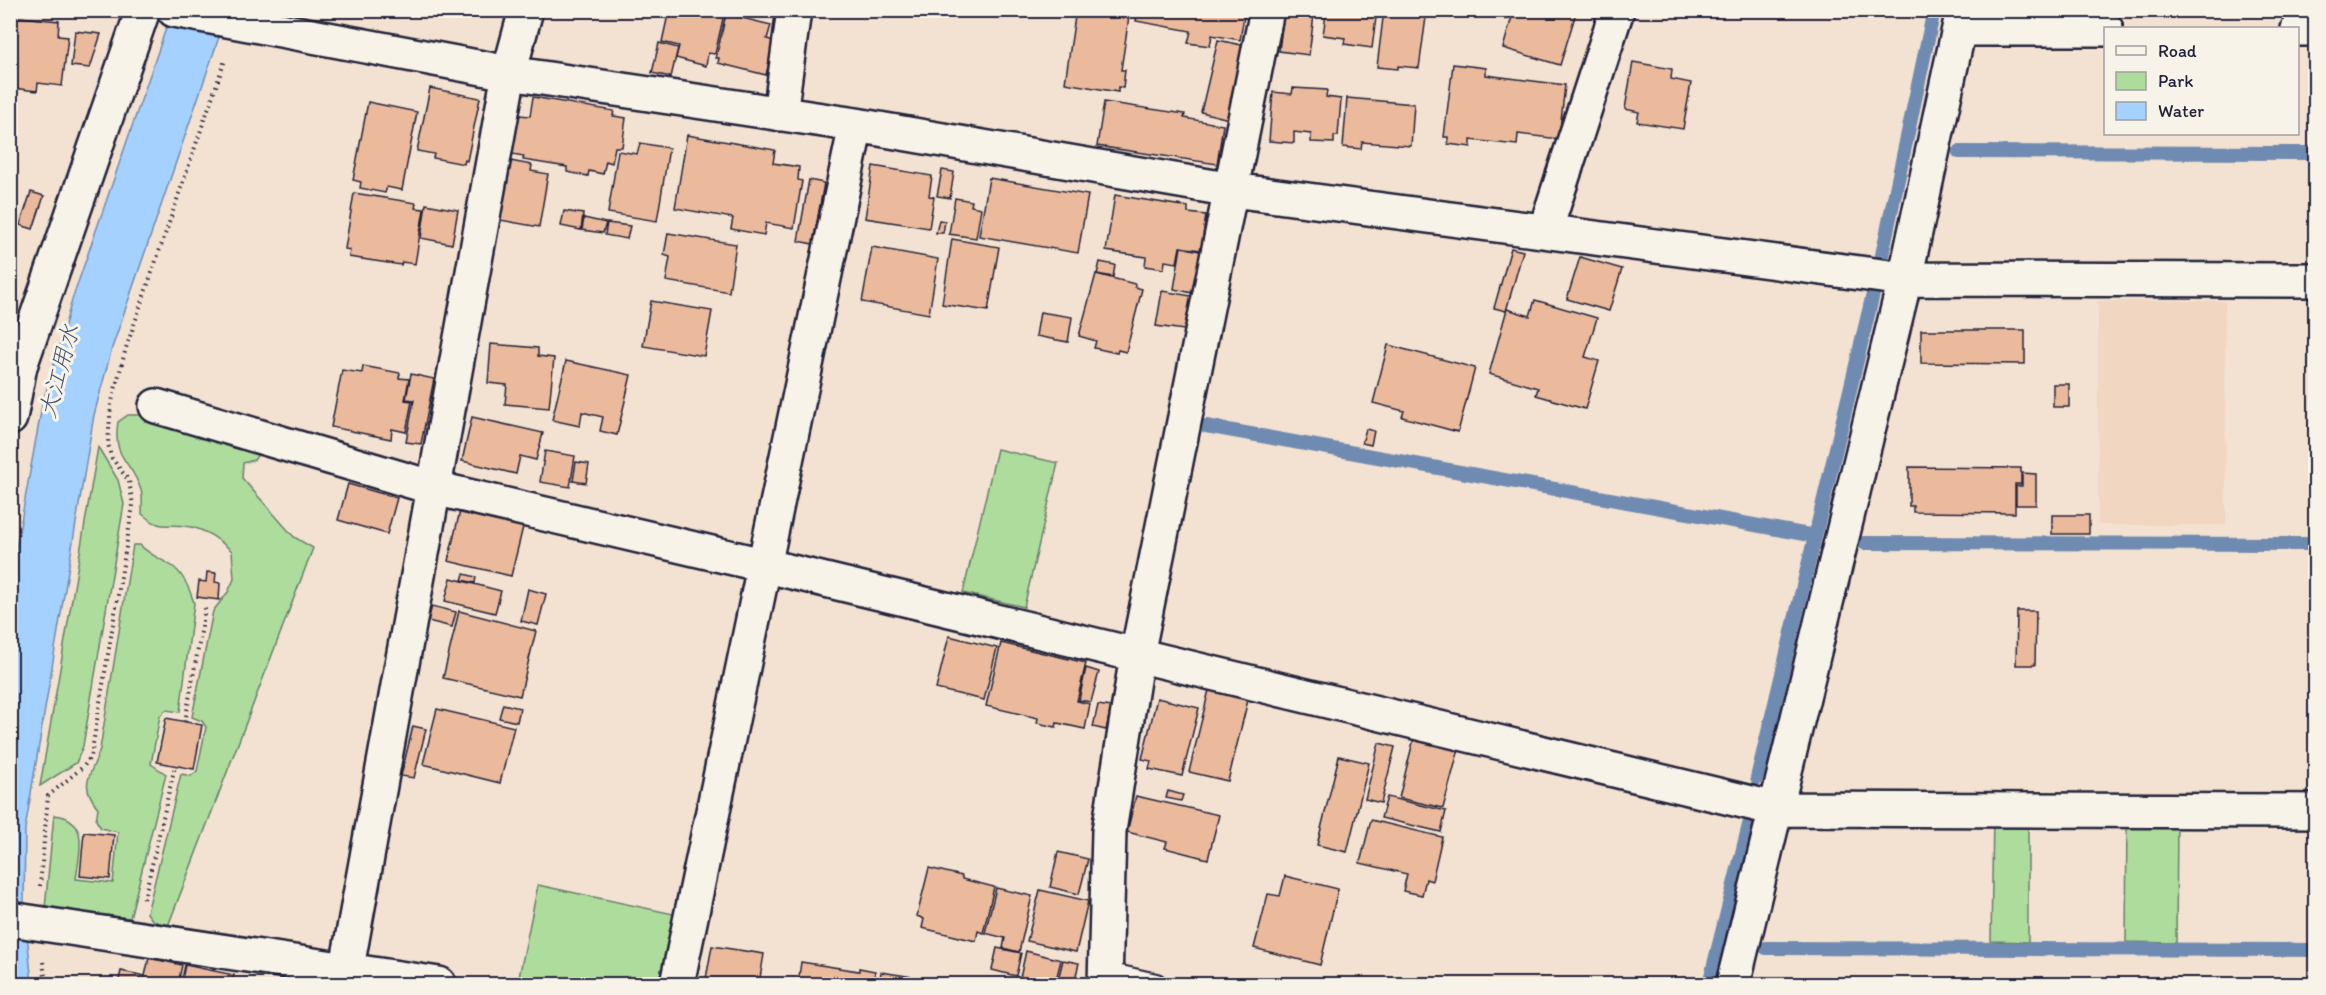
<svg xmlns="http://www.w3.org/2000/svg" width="2326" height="995" font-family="Itim,'Klee One',sans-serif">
<rect width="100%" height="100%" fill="#f3e2d1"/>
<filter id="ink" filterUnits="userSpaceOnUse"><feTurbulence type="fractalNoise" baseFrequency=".0167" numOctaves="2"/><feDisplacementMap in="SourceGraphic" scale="12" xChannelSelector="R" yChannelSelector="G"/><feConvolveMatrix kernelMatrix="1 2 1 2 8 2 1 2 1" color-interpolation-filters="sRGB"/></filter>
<g filter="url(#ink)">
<!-- built -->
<path fill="#f1d6c1" d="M2098,301H2225L2226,525H2098Z"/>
<!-- green -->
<path fill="#addc9c" stroke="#687f6c" stroke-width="1.5" d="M128,415H145L262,449L254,460L243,463L242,478L294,537L313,548L168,926L153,921L147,913L181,774L191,776L197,771L206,727L202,721L192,717L213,611L228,592L234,579L232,551C219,540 208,531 191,527C166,521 165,533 142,514C142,506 143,497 141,490C131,459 112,460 118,422Z
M98,447L118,480L124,504L83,746L76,763L40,786Z
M997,449L1058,463L1024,607L963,593Z
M133,545H140C151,556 160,558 172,566C184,574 190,590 194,603L180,712L166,710L160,716L151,764L166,774L130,918L45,908L54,815C91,818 79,854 76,879L113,883L118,832L101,828L96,820L98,808C78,782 91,777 100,749Z
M1993,818H2028V942L1991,941Z
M2127,818L2177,819L2176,943L2126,942Z
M538,885L678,915L664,981L660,984H532L518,982Z"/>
<!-- water -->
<path fill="#a4d1ff" stroke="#708bb1" stroke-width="1.5" d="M172,11H228L112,348L94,415L25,829L24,904L32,984H11V576L42,406L72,300Z"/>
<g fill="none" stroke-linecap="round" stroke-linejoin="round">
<!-- stream -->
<path stroke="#708bb1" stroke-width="14" d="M1959,152L2316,153
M1882,255L1934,10
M1206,426L1815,536
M1864,543L2316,544
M1757,778L1873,294
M1766,948L2316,950
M1709,984L1749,825"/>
</g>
<!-- building -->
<path fill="#ebba9c" stroke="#22223b" stroke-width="1.5" d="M568,10H593L592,16Z
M669,10H725L715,54L708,53L706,66L676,58L679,46L662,42Z
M1076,10H1130L1121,70H1125L1123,88L1118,87V92L1065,83Z
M1138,10H1245L1240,40L1212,35L1210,46L1188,43L1191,31L1136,21Z
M1313,10H1377L1372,48L1344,44L1345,38L1323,35L1326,14L1313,12Z
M1384,10L1405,13L1406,10H1427L1419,68L1398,66V69L1377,67Z
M1457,10H1478L1476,16Z
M1479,10H1509L1506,19Z
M1514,10H1568L1576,13L1560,65L1503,48Z
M1284,11L1314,15L1309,55L1279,51Z
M726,14L771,25L767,39L774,41L766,75L718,63L719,58H716Z
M10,16L59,21L58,36L68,37L62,86L38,83L37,91L12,88Z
M75,31L101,34L90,68L71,66Z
M1218,40L1246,46L1229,119L1201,112Z
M659,43L678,48L671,77L652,73Z
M1633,62L1672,69L1671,79L1691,83L1683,129L1637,122L1639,112L1625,109Z
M1453,64L1486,68V75L1565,85L1559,139L1518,134L1517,145L1471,140V147L1448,144V137H1444Z
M430,88L480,98L467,161L465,160L464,164L433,158L434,154L417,151Z
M1293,88L1327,90L1326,97L1341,99L1338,136H1334V143L1311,142V134L1294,132V143L1269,141L1273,92L1292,94Z
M533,97L614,111L613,116L626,118L622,147H615L612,163L606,161L603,174L589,171L588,176L567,172V167L523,160L524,156L512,154L519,115L530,116Z
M1347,98L1414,104L1411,146L1362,142L1361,149L1343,147Z
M368,102L417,112L402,190L387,187L385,193L360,188L361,182L353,180Z
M1104,102L1185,114L1184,118L1223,125L1217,164L1097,146Z
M687,135L775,150L773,163L799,167L798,180L802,181L794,228L766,223L764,235L731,229L733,218L675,208Z
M640,143L669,148L657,221L608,213L618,151L637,154Z
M510,161L532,165L531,171L548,174L539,227L500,220Z
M873,166L932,176L929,196L934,197L929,228L865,218Z
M942,170L954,172L950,198L937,196Z
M989,178L1088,195L1078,253L979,236Z
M809,180L824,183L813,244L798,241Z
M31,192L44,196L33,229L20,225Z
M354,193L416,203L415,208L424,209L415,264L402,262L401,265L349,257L350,250L345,249Z
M1115,195L1188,207V213L1206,215L1201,250L1180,247L1177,263L1165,261L1164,269L1145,266L1146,257L1106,251Z
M955,198L972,201L971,206L981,208L976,238L949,234Z
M426,204L458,210L452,244L421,238Z
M564,211L583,214L581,230L561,226Z
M584,218L606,223L603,233L582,230Z
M939,220L945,221L943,233H936Z
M607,223L630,226L627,239L605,235Z
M668,233L736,244L729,292L666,281L670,257L664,255Z
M952,239L999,247L988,311L942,304Z
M872,247L938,259L929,314L862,302Z
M1181,247L1204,252L1197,294L1174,289Z
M1511,248L1523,251L1506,311L1494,308Z
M1580,257L1622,269L1609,311L1567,299Z
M1100,262L1115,265L1113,277L1097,274Z
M1096,274L1135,284V287L1142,289L1126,352L1118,350L1117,353L1094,348L1096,341L1079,336Z
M1162,291L1197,297L1191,331L1156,326Z
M1535,300L1597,318L1585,357L1599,361L1585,409L1536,395L1538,388L1489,374L1507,309L1530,316Z
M651,301L712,311L704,356L643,346Z
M1040,312L1072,317L1068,342L1036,336Z
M1921,330H2025V364L1921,363Z
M491,344L538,348V356L554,358L549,408L505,404L507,385L488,383Z
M1388,345L1475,368L1458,432L1402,417L1404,411L1373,403Z
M566,361L631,375L617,435L600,431L603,417L582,412L580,426L552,420Z
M363,366L400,373L399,378L409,379L405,400L412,401L406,432L392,429L391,439L331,427L342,370L362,373Z
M411,374L434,379L421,444L406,442L414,400L406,399Z
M2053,384H2069V407H2053Z
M472,417L543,433L536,460L520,456L516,474L462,461Z
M1366,429L1374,431L1371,445L1362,443Z
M545,451L575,456L570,487L540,482Z
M576,462L589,464L586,483L573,481Z
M1909,467L2021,468V484H2015V513L1913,512V506H1909Z
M2022,473L2036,474V505H2016V486H2022Z
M348,484L397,498L387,534L338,520Z
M460,511L523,527L511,576L448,561Z
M2052,515H2089V534H2052Z
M207,572L216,573L215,582L220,583L219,600L197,597L199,581L206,582Z
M464,574L476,577L475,583L462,580Z
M451,578L501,591L495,613L445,601Z
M528,589L546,594L538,625L521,621Z
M432,606L456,612L452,627L428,621Z
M459,611L536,631L520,696L443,678Z
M2017,611H2036L2035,665H2016Z
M949,636L997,648L984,700L936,689Z
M1001,643L1086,663L1077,701L1090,704L1085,729L1057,723L1056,727L1037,723L1038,718L986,706Z
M1086,668L1099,672L1091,702L1079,700Z
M1209,690L1248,700L1228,781L1189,772Z
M1157,698L1199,708L1182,776L1149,769L1151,761L1142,759Z
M503,704L520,708L517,722L499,718Z
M1098,705L1111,707L1106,730L1093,727Z
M437,709L514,727L500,783L423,764Z
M166,718L202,725L194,769L157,762Z
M413,726L426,729L414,778L401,776Z
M1415,734L1460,745L1443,808L1399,798Z
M1379,743L1395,747L1381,803L1365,799Z
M1339,756L1369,763L1347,852L1317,845Z
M1168,791L1183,795L1181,801L1166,798Z
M1136,796L1219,815L1208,859L1165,848L1167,842L1127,832Z
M1387,797L1446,811L1441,832L1381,818Z
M1371,820L1442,837L1432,881L1426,879L1422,895L1403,891L1407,874L1360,863Z
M84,832L114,835L110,879L80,876Z
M1058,852L1088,859L1079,894L1050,887Z
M929,868L962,876V879L994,887L983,933L978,931L976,941L922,928L924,919L917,916Z
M1285,876L1338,889L1320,965L1254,948L1268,894L1280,896Z
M996,888L1032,896L1019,952L1003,948L1005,938L985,933Z
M1040,890L1088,901L1076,952L1027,941Z
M712,946L764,954L759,984H705Z
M997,948L1021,953L1016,976L992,970Z
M1026,951L1061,960L1055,984L1020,978Z
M149,958L182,965L178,984H118L121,971L145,976Z
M1063,960L1079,963L1074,984H1057Z
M801,962L859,971V968L875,971L873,984H798Z
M185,965L234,975L232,984H181Z
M881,972L952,983V984H879Z"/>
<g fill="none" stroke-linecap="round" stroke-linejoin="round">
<defs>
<path id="service" d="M1107,973L1156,984"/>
<path id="minor" d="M174,10L509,73L856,125L1232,190L1905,279L2316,280
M1959,29H2106
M2298,29H2316
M780,114L794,10
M1545,231L1617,10
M156,406L434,488L763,565L1776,809L2316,811
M10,919L439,984
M344,984L509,73L526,10
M677,984L856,125
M1105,984L1109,831L1137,655L1267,10
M1733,984L1905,279L1963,10"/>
<path id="tertiary" d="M10,418L20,366L143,10"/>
</defs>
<!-- service casing -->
<use href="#service" stroke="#22223b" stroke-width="24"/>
<!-- minor casing -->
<use href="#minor" stroke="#22223b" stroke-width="38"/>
<!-- tertiary casing -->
<use href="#tertiary" stroke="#22223b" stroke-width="38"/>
<!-- path -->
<path stroke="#22223b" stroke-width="4" stroke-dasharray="1.5 4.5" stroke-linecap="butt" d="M185,722L206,604
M40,886L48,796L84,766L91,756L133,505L129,481L111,457L108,443L111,405L126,348L225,60
M144,899L175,766
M43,962L46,984"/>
<!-- service -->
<use href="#service" stroke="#f7f3e8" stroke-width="20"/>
<!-- minor -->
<use href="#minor" stroke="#f7f3e8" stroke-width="33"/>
<!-- tertiary -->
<use href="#tertiary" stroke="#f7f3e8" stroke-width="33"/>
</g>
</g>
<g text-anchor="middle" stroke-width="6" stroke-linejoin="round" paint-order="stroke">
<!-- water labels -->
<g font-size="24" font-style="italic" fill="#495776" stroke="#f7f3e8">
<text transform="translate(59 371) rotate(-75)" y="8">大江用水</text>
</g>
</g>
<!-- margin -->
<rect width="2326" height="995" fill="none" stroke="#f7f3e8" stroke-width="36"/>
<rect x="18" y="18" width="2290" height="959" fill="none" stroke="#22223b" stroke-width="2" filter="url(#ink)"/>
<!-- legend -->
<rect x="2104" y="27" width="195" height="108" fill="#f7f3e8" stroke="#a29fa3" stroke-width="1.5"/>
<rect x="2116" y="46" width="30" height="9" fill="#f7f3e8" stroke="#a29fa3" stroke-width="1.5"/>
<text x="2158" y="57" font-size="18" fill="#22223b">Road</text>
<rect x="2116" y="72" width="30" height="18" fill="#addc9c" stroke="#a29fa3" stroke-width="1.5"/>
<text x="2158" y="87" font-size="18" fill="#22223b">Park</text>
<rect x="2116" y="102" width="30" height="18" fill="#a4d1ff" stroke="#a29fa3" stroke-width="1.5"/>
<text x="2158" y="117" font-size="18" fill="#22223b">Water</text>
</svg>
